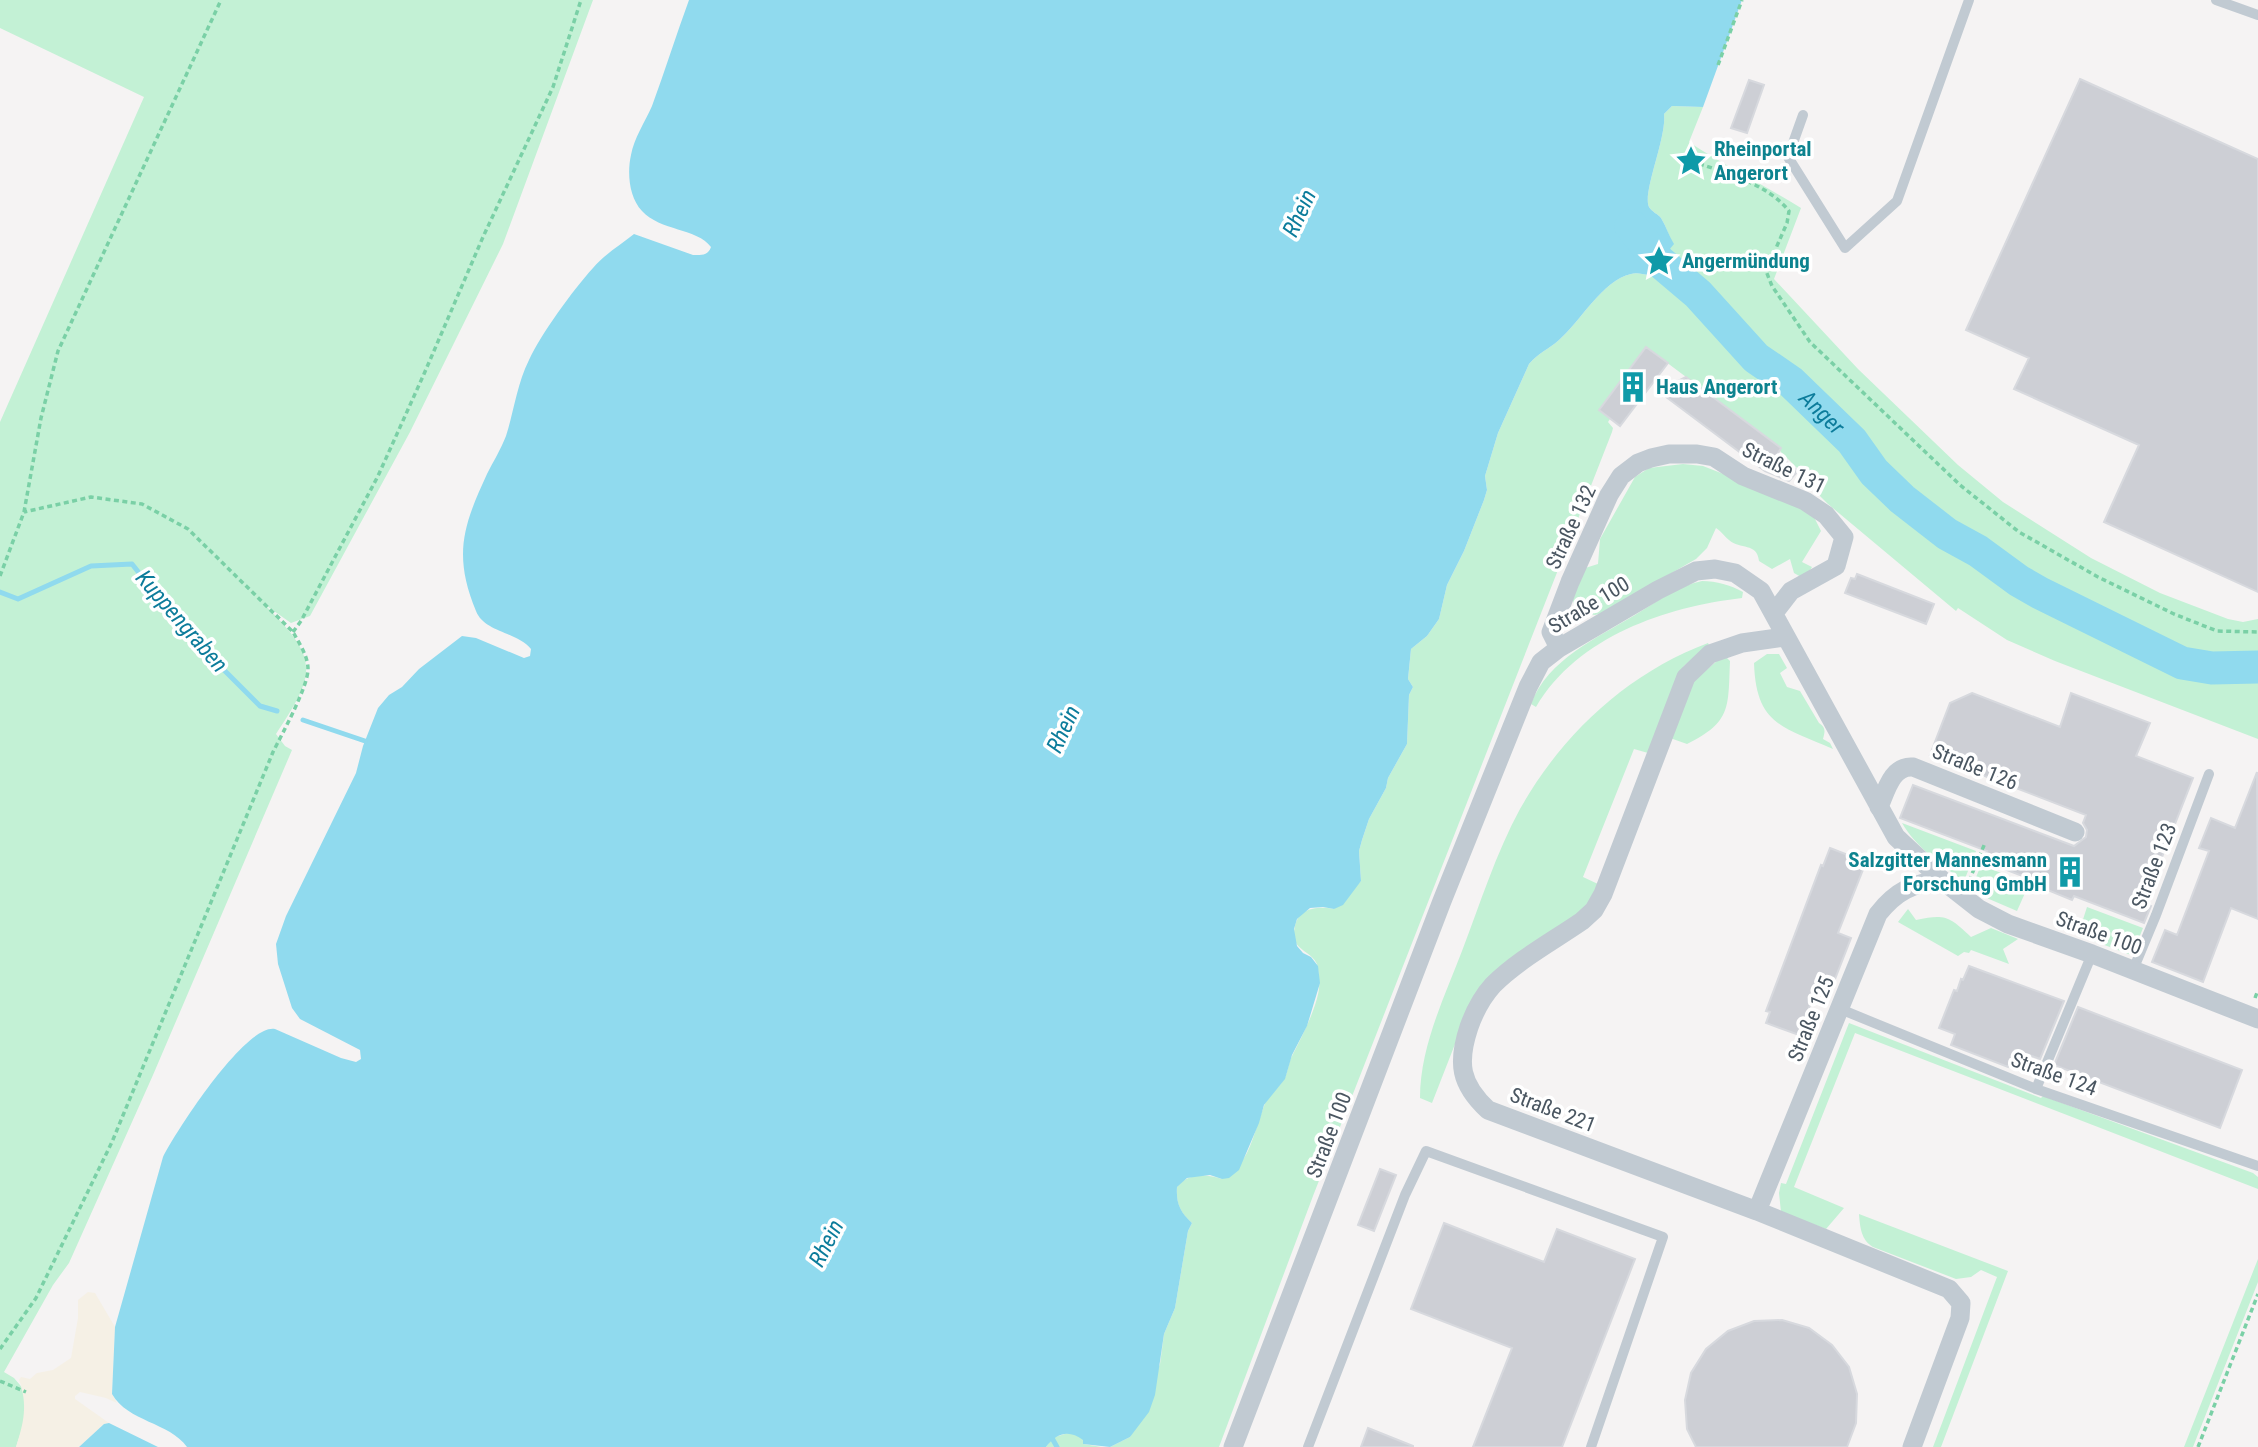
<svg xmlns="http://www.w3.org/2000/svg" width="2258" height="1447" font-family="'Roboto Condensed',sans-serif">
<rect width="100%" height="100%" fill="#f5f3f3"/>
<!-- green -->
<path fill="#c3f1d5" d="M0,0H593L503,244L410,432L310,616L291,623L264,604C318,658 318,671 276,734L285,746L292,750L153,1075L69,1263L53,1285L4,1372L14,1378L26,1392L24,1423L16,1447H0V422L144,97L0,28Z
M1672,106L1703,107L1689,142C1725,166 1764,185 1801,208L1774,279L1858,369L1958,465L2003,502L2091,558L2160,593L2228,619L2243,622L2258,619V739L2055,661L2007,640L1958,608L1956,611L1828,504L1819,495L1821,492L1780,451L1781,448L1646,347L1599,410L1610,419L1608,422L1613,428L1612,432L1313,1196L1219,1447H1110L1130,1437L1160,1364L1164,1334L1175,1308L1188,1231L1192,1223C1180,1212 1176,1204 1177,1187C1188,1173 1206,1174 1222,1179C1228,1173 1236,1168 1242,1161C1251,1150 1258,1121 1264,1106C1268,1096 1277,1089 1283,1081C1288,1074 1288,1063 1292,1056C1301,1038 1322,999 1319,980C1319,976 1318,968 1317,964C1310,949 1289,951 1295,926C1299,907 1319,906 1334,909L1361,881L1359,851L1362,840L1369,819L1386,788L1388,778L1407,744L1409,695L1413,687L1408,679L1411,649L1427,636L1439,619L1447,585L1464,551L1484,500L1487,490L1485,476L1498,433L1529,364C1538,353 1549,349 1559,340C1580,322 1603,280 1631,274C1636,272 1643,274 1648,275L1673,244C1669,236 1666,226 1661,218C1658,214 1652,212 1649,207C1642,193 1667,137 1664,114Z
M1683,464L1703,466L1803,505L1814,517L1821,531L1802,562L1812,567L1809,572L1801,577L1794,573L1790,559L1772,569L1759,561C1757,542 1740,550 1729,540C1724,536 1722,532 1716,528L1707,548L1696,559L1602,613L1595,615L1579,613C1566,600 1577,583 1582,569L1598,564L1600,539L1635,477L1649,468Z
M1702,581C1717,581 1730,585 1743,592L1742,598C1666,607 1578,636 1536,707L1531,704C1548,659 1597,638 1635,615C1656,602 1678,586 1702,581Z
M1708,643L1709,645L1684,666L1648,753L1634,749L1583,877L1598,884L1585,909L1473,998L1432,1103L1420,1098C1420,1047 1444,998 1462,951C1480,904 1496,853 1520,809C1562,734 1628,673 1708,643Z
M1767,654H1779L1787,668L1780,673L1787,687L1800,691L1819,723C1826,728 1825,731 1823,739L1830,743L1833,749C1783,727 1756,725 1754,663Z
M1724,655L1730,661C1728,707 1732,722 1687,744L1670,738L1692,682Z
M1902,823L1976,851L1964,881C1941,865 1916,847 1902,823Z
M1981,865L2029,884L2017,911L1989,899L1972,887Z
M2087,907L2143,928L2133,953L2131,955L2078,935Z
M1908,909L1916,920C1945,914 1949,916 1971,937L1991,928L2018,939L2003,949L2009,964L1971,950L1969,953L1964,952L1958,956L1898,922Z
M1849,1023L2041,1098L2043,1096L2253,1173L2258,1177V1189L1855,1033L1794,1187L1844,1208L1826,1229L1781,1212L1779,1193L1781,1183L1786,1184Z
M1859,1214L2008,1271L1941,1447H1933L1997,1277L1981,1270L1971,1277L1956,1279L1873,1247C1861,1240 1860,1227 1859,1214Z
M2258,1259V1282L2193,1447H2184Z
M1068,1433L1077,1435L1084,1440L1083,1444L1102,1447H1046L1052,1438Z"/>
<!-- sand -->
<path fill="#f5f0e5" d="M88,1292L95,1293L115,1327L112,1394L117,1403L106,1398L80,1392L75,1396V1399L109,1423L104,1424L79,1447H16C24,1422 28,1405 19,1380L21,1377L30,1379L37,1373L53,1370L71,1358L78,1318V1300Z"/>
<!-- water -->
<path fill="#90daee" d="M689,0H1742L1703,107L1672,106L1664,114C1667,137 1642,193 1649,207C1652,212 1658,214 1661,218C1666,226 1669,236 1674,244L1648,275C1643,274 1636,272 1631,274C1603,280 1580,322 1559,340C1549,349 1538,353 1529,364L1498,433L1485,476L1487,490L1484,500L1464,551L1447,585L1439,619L1427,636L1411,649L1408,679L1413,687L1409,695L1407,744L1388,778L1386,788L1369,819L1362,840L1359,851L1361,881L1343,905L1334,909L1323,907L1310,908L1297,919L1294,929L1297,946L1303,953L1311,957L1318,966L1320,983L1307,1026L1292,1055L1285,1079L1264,1105L1259,1123L1239,1170L1229,1178L1222,1179L1210,1175L1187,1178L1177,1187C1176,1203 1180,1212 1192,1223L1188,1231L1175,1308L1164,1334L1155,1395L1149,1412L1130,1437L1110,1447L1083,1444V1440C1069,1429 1056,1433 1046,1447H187C169,1422 128,1422 112,1394L115,1327L163,1157C176,1131 246,1023 275,1029L341,1058L356,1062L361,1059L360,1050L300,1019L292,1008L278,964L276,944L286,916L356,773L363,746L378,708L389,695L402,687L419,669L462,636L476,638L524,658L530,656L531,649C517,632 484,632 476,611C453,555 463,526 487,474C493,462 501,449 506,436C514,411 517,384 529,360C541,334 573,290 593,268C604,255 620,245 634,234L693,255C701,255 708,256 711,247C697,228 660,231 642,211C629,197 627,173 631,155C634,138 645,122 652,106C665,71 676,35 689,0Z
M109,1423L158,1447H79L104,1424Z"/>
<g fill="none" stroke-linecap="round" stroke-linejoin="round">
<!-- stream -->
<path stroke="#90daee" stroke-width="5" d="M0,592L18,599L91,566L132,564L185,631L260,706L277,711
M303,720L365,741
M1052,1438L1057,1447"/>
<!-- river -->
<path stroke="#90daee" stroke-width="33" id="s1" d="M1631,226L1659,261L1698,294L1756,358L1791,382L1852,441L1874,472L1902,499L1947,534L1978,551L2019,581L2040,593L2182,663L2212,668L2258,667"/>
</g>
<!-- building -->
<path fill="#cdcfd5" stroke="#d7d9de" stroke-width="2" d="M2080,79L2258,159V592L2104,522L2139,445L2014,389L2029,358L1966,330Z
M1749,80L1764,85L1747,133L1731,128Z
M1646,347L1668,363L1620,426L1599,410Z
M1686,377L1781,448L1777,455L1798,471L1789,481L1765,471L1658,391Z
M1857,574L1934,604L1926,624L1845,593L1851,578L1855,579Z
M1972,693L2060,727L2071,693L2150,723L2136,756L2193,778L2144,903L2151,906L2144,923L2074,896L2072,900L2045,889L2046,885L1983,861L1987,851L1900,818L1913,785L2074,846L2086,837L2087,830L2083,823L2086,815L1930,755L1950,703Z
M2257,772L2258,919L2231,908L2203,982L2152,962L2165,930L2177,935L2209,851L2199,848L2211,818L2235,828Z
M1830,848L1866,862L1838,933L1851,938L1828,997L1815,992L1799,1035L1766,1023L1770,1012L1766,1011L1821,865L1823,866Z
M1969,966L2064,1001L2040,1059L2015,1050L2008,1067L1951,1045L1955,1034L1939,1028L1954,990L1957,991L1961,979L1963,980Z
M2078,1007L2242,1070L2220,1128L2054,1065Z
M1380,1169L1396,1175L1374,1231L1358,1225Z
M1444,1223L1544,1262L1557,1229L1635,1259L1562,1447H1473L1512,1348L1411,1309Z
M1782,1320L1809,1328L1832,1345L1849,1367L1857,1394L1856,1423L1847,1447H1696L1687,1429L1685,1400L1691,1373L1706,1349L1728,1331L1754,1321Z
M1368,1428L1413,1446V1447H1361Z"/>
<g fill="none" stroke-linecap="round" stroke-linejoin="round">
<!-- path -->
<path stroke="#7ad0a6" stroke-width="3.5" stroke-dasharray="5 3.5" stroke-linecap="butt" d="M1718,65L1742,0
M1691,161C1723,172 1767,183 1789,211L1787,223L1766,271L1772,286L1810,342L1960,485L2019,532L2098,577L2174,614L2217,631L2258,632
M0,576L24,512L41,418L58,351L221,0
M293,632L301,621L378,476L424,374L483,237L553,87L581,0
M1969,881L1985,843
M2255,998L2258,990
M0,1349L36,1298L112,1142L273,752C282,734 308,687 308,669C308,656 299,643 293,632L188,529L142,504L91,497L24,512
M0,1381L26,1392
M2198,1447L2258,1294"/>
<!-- service -->
<path stroke="#c1cad2" stroke-width="10" d="M2216,0L2258,15
M1803,115L1788,157L1845,248L1897,201L1969,0
M2133,970L2156,915L2209,774
M1840,1009L2036,1089L2258,1166
M2036,1089L2092,954
M1308,1447L1405,1195L1426,1151L1663,1237L1591,1447"/>
<!-- minor -->
<path stroke="#c1cad2" stroke-width="19" d="M1785,637L1742,643L1710,654L1686,677L1603,894L1594,910L1582,921C1553,941 1518,960 1493,985C1483,996 1474,1013 1469,1027C1457,1063 1460,1084 1488,1110L1757,1211L1949,1289L1961,1303L1960,1318L1912,1447
M1559,648L1551,632L1570,582L1609,495L1621,476L1638,463L1651,458L1669,454H1697L1714,457L1743,476L1805,501L1826,515L1844,537L1836,566L1791,591L1774,613
M1879,807C1886,791 1892,765 1913,767L2075,832
M1757,1211L1878,914C1896,891 1913,883 1942,880
M1233,1447L1442,901L1528,687L1541,662L1559,648L1658,590L1696,571L1715,569L1735,573L1761,591L1896,837L1942,880L1979,909L2008,924L2092,954L2258,1019"/>
</g>
<!-- icons -->
<defs>
<symbol id="sight-bare" viewBox="-9 -9 18 18"><path d="M0-6L1.8-2.2L6-1.7L2.9 1.2L3.7 5.4L0 3.3L-3.7 5.4L-2.9 1.2L-6-1.7L-1.8-2.2Z" fill="#0f9aa8" stroke="#fff" stroke-width="2.5" paint-order="stroke"/></symbol>
<symbol id="building-bare" viewBox="-9 -9 18 18"><path d="M-4-6H4V6H1V3H-1V6H-4ZM-2.5-4.3h1.7v1.8h-1.7ZM.8-4.3h1.7v1.8H.8ZM-2.5-1h1.7V.8h-1.7ZM.8-1h1.7V.8H.8Z" fill="#0f9aa8" stroke="#fff" stroke-width="2.5" paint-order="stroke"/></symbol>
</defs>
<g fill-rule="evenodd">
<use href="#sight-bare" x="1669" y="139" width="44" height="44"/>
<use href="#sight-bare" x="1637" y="239" width="44" height="44"/>
<use href="#building-bare" x="1611" y="365" width="44" height="44"/>
<use href="#building-bare" x="2048" y="850" width="44" height="44"/>
</g>
<g text-anchor="middle" stroke-width="7" stroke-linejoin="round" paint-order="stroke">
<!-- culture labels -->
<g font-size="21" font-weight="bold" fill="#0d838f" stroke="#fff" text-anchor="start">
<text x="1714" y="156">Rheinportal<tspan x="1714" dy="24">Angerort</tspan></text>
<text x="1682" y="268">Angermündung</text>
<text x="1656" y="394">Haus Angerort</text>
<text x="2047" y="867" text-anchor="end">Salzgitter Mannesmann<tspan x="2047" dy="24">Forschung GmbH</tspan></text>
</g>
<!-- street labels -->
<g font-size="21" fill="#4a5661" stroke="#fff">
<text transform="translate(1784 468) rotate(26)" y="7">Straße 131</text>
<text transform="translate(1571 527) rotate(-65)" y="7">Straße 132</text>
<text transform="translate(1589 605) rotate(-31)" y="7">Straße 100</text>
<text transform="translate(1975 767) rotate(22)" y="7">Straße 126</text>
<text transform="translate(2154 866) rotate(-69)" y="7">Straße 123</text>
<text transform="translate(2099 933) rotate(20)" y="7">Straße 100</text>
<text transform="translate(1811 1019) rotate(-68)" y="7">Straße 125</text>
<text transform="translate(2054 1074) rotate(20)" y="7">Straße 124</text>
<text transform="translate(1553 1110) rotate(21)" y="7">Straße 221</text>
<text transform="translate(1329 1135) rotate(-69)" y="7">Straße 100</text>
</g>
<!-- water labels -->
<g font-size="23" font-style="italic" fill="#0c7c9b" stroke="#fff">
<text transform="translate(1299 213) rotate(-65)" y="8">Rhein</text>
<text dy="8" stroke="none"><textPath href="#s1" startOffset="268">Anger</textPath></text>
<text transform="translate(182 621) rotate(49)" y="8">Kuppengraben</text>
<text transform="translate(1063 729) rotate(-65)" y="8">Rhein</text>
<text transform="translate(826 1243) rotate(-63)" y="8">Rhein</text>
</g>
</g>
</svg>
